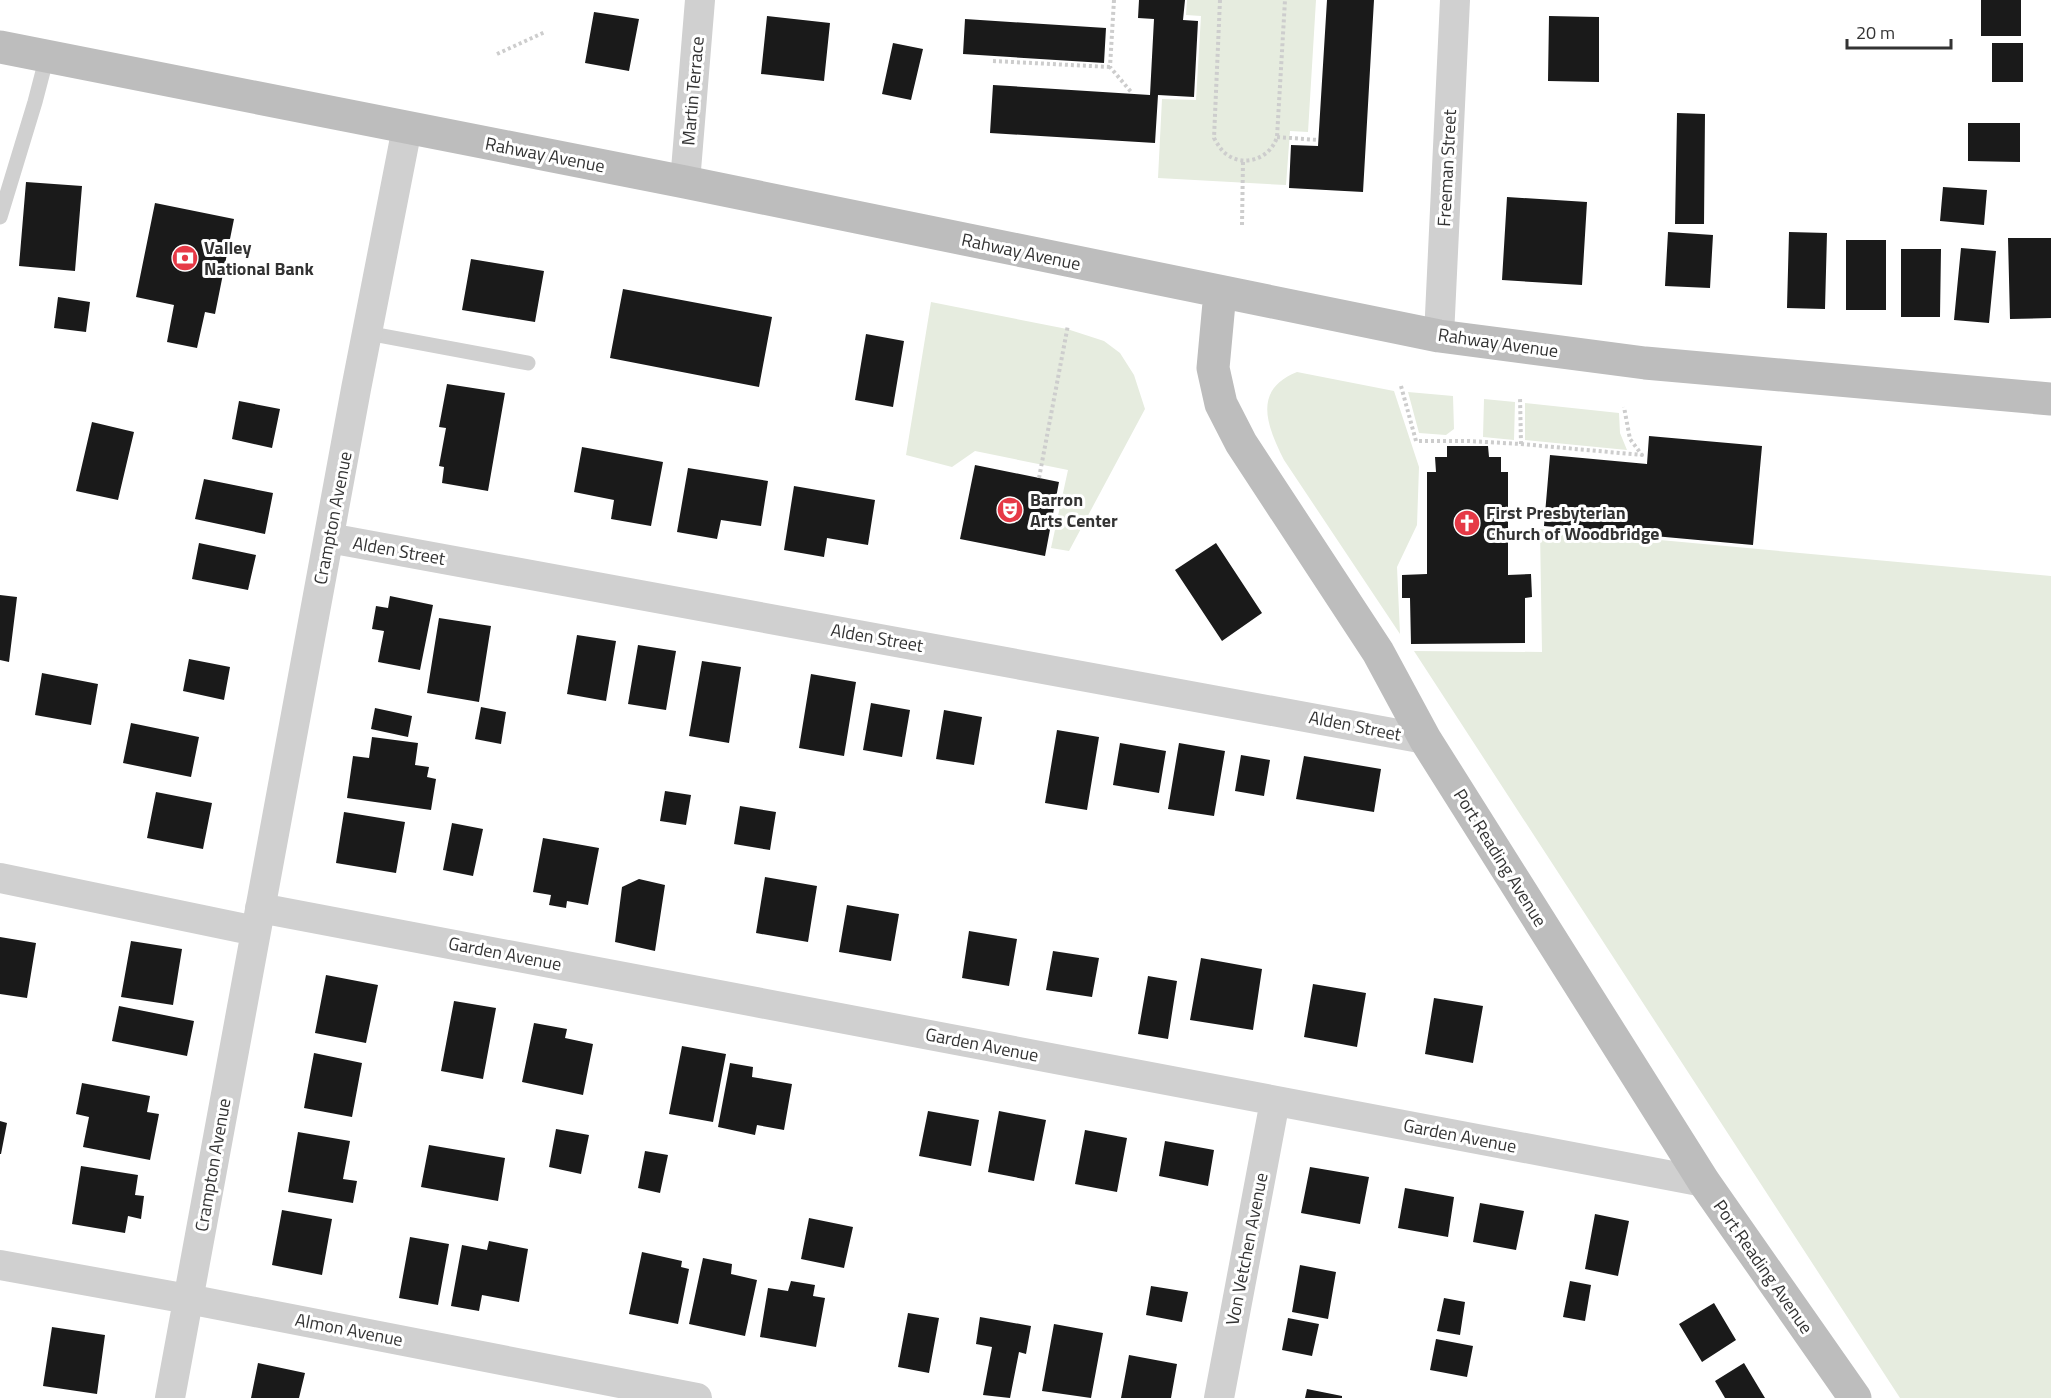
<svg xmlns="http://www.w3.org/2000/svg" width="2051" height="1398" font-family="'Titillium Web',sans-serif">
<rect width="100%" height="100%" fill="#fff"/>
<!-- green -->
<path fill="#e6ecdf" d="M1187,0H1316L1308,132L1290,131L1286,185L1158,178L1162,99L1196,100L1201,16L1186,15Z
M931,302L1067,329L1104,341L1120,353L1134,375L1145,409L1069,551L1051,548L1068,470L975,451L952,467L906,455Z
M1297,372L1394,391L1419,467L1417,525L1397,567L1400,634L1284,460C1267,426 1252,390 1297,372Z
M1408,392L1453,396L1454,429L1446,435L1419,433Z
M1484,399L1515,402L1514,440L1483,437Z
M1525,403L1619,413L1620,433L1627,450L1525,440Z
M1540,529L2051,576V1398H1900L1414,651L1542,652Z"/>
<!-- building -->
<path fill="#1a1a1a" d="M1139,0H1185L1183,20L1198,21L1194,97L1158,95L1155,143L990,133L993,85L1150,95L1154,19L1138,18Z
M1327,0H1374L1363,192L1289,188L1291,145L1318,146Z
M1981,0H2021V36H1981Z
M594,12L639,19L629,71L585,63Z
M767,16L830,23L824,81L761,74Z
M1549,16L1599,17V82L1548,81Z
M965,19L1106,28L1104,63L963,54Z
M893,43L923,49L911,100L882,94Z
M1992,43H2023V82H1992Z
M1677,113L1705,114L1704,224H1675Z
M1968,123H2020V162L1968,161Z
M26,182L82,186L75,271L19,266Z
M1943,187L1987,190L1984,225L1940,221Z
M1507,197L1587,202L1582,285L1502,280Z
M155,203L234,219L215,314L205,312L197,348L167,342L174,305L136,297Z
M1668,232L1713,235L1710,288L1665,286Z
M1789,232L1827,233L1825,309L1787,308Z
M2008,238H2051V318L2010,319Z
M1846,240H1886V310H1846Z
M1961,248L1996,251L1989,323L1954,320Z
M1901,249H1941L1940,317H1901Z
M471,259L544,271L535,322L462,310Z
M623,289L772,317L759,387L610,358Z
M58,297L90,302L86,332L54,328Z
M866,334L904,341L893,407L855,400Z
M447,384L505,393L488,491L442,483L444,467L439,466L446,428L439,427Z
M239,401L280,409L272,448L232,439Z
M92,422L134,432L118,500L76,491Z
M1649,436L1762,446L1753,545L1544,526L1550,455L1647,464Z
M1447,446H1488L1489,457H1501V472H1508V575L1531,574L1532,597L1525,598V643L1411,644L1410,598H1402V575L1427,574V472H1436L1435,457H1447Z
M582,447L663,462L651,526L611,519L614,500L574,492Z
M975,465L1059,482L1045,556L960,539Z
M688,468L768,481L761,526L721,520L717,539L677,532Z
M204,479L273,493L265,534L195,519Z
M794,486L875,500L868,545L827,538L824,557L784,550Z
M199,543L256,555L248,590L192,579Z
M1216,543L1262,613L1222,641L1175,570Z
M0,595L17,597L9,662L0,660Z
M390,596L433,605L420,670L378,662L384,631L372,629L376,606L388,608Z
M439,618L491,626L479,702L427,693Z
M577,635L616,641L606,701L567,694Z
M638,645L676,651L666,710L628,704Z
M189,659L230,667L224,700L183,691Z
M702,661L741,667L729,743L689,736Z
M42,673L98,684L91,725L35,715Z
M811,674L856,682L844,756L799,748Z
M871,703L910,710L902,757L863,750Z
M481,707L506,712L501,744L475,739Z
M375,708L412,716L408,737L371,729Z
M944,710L982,717L974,765L936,759Z
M131,723L199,737L191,777L123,763Z
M1057,730L1099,737L1087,810L1045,803Z
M372,737L418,743L415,765L429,767L427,777L436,779L431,810L347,798L353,756L369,758Z
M1120,743L1166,751L1159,793L1113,785Z
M1179,743L1225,751L1214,816L1168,809Z
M1241,755L1270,760L1264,796L1235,791Z
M1304,756L1381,769L1374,812L1296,799Z
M665,791L691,795L686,825L660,821Z
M156,792L212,803L203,849L147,838Z
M740,806L776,812L770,850L734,844Z
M344,812L405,822L396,873L336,863Z
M452,823L483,829L473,876L443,870Z
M543,838L599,848L588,905L567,901L566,908L549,905L551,895L533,892Z
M765,877L817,886L808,942L756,933Z
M639,879L665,885L655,951L615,942L622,887Z
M847,905L899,914L891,961L839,952Z
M969,931L1017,939L1009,986L962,978Z
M0,937L36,943L27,998L0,994Z
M131,941L182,949L173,1005L121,997Z
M1053,951L1099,958L1092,997L1046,990Z
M1201,958L1262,969L1253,1030L1190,1020Z
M326,975L378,985L366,1043L315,1033Z
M1148,976L1177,981L1168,1039L1138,1034Z
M1313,984L1366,993L1357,1047L1304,1037Z
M1434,998L1483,1006L1473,1063L1425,1054Z
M454,1001L496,1008L483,1079L441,1071Z
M119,1006L194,1021L187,1056L112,1041Z
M534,1023L567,1029L565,1038L593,1044L583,1095L522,1082Z
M682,1046L726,1054L713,1122L669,1114Z
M314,1053L362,1063L352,1117L304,1108Z
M730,1063L753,1067L752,1077L792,1084L784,1130L757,1125L755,1135L718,1127Z
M82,1083L150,1096L147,1112L159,1114L150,1160L83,1147L89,1117L76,1114Z
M928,1111L979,1120L971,1166L919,1156Z
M999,1111L1046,1120L1034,1181L988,1172Z
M0,1121L7,1123L1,1154H0Z
M556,1129L589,1135L581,1174L549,1167Z
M1085,1130L1127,1138L1117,1192L1075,1184Z
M298,1132L350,1141L343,1179L357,1181L353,1203L288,1192Z
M1165,1141L1214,1150L1208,1186L1159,1176Z
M429,1145L505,1158L498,1201L421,1187Z
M645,1151L668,1155L660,1193L638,1188Z
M81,1166L138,1175L135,1195L144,1196L141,1219L128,1216L125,1233L72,1224Z
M1310,1167L1369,1177L1360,1224L1301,1213Z
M1405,1188L1454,1197L1448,1237L1398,1228Z
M1480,1203L1524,1211L1516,1250L1473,1242Z
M282,1210L332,1219L322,1275L272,1265Z
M1595,1214L1629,1221L1618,1276L1585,1269Z
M809,1218L853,1227L844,1268L801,1259Z
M410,1237L449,1244L438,1305L399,1298Z
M489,1241L528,1249L519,1302L482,1295L479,1311L451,1306L462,1245L487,1250Z
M642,1252L682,1261L681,1267L689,1269L678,1324L629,1314Z
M703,1258L732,1264L731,1274L757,1280L745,1336L689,1324Z
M1300,1265L1336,1272L1328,1319L1292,1312Z
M791,1281L815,1285L813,1296L825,1298L816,1347L760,1337L768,1288L788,1291Z
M1570,1281L1591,1285L1585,1321L1563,1317Z
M1151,1286L1188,1292L1182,1322L1146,1315Z
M1444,1298L1465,1302L1460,1335L1437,1331Z
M1714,1303L1736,1340L1702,1362L1679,1324Z
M908,1313L939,1318L929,1373L898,1367Z
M980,1317L1031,1326L1026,1354L1019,1352L1010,1398L983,1395L992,1347L976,1344Z
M1288,1318L1319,1324L1312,1356L1282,1350Z
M1054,1324L1103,1333L1091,1398L1042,1391Z
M52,1327L105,1335L97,1394L43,1386Z
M1436,1339L1473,1346L1467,1377L1430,1370Z
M1129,1355L1177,1364L1171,1398H1121Z
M258,1363L305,1373L299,1398H251Z
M1744,1363L1765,1398H1725L1715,1381Z
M1307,1389L1342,1396V1398H1305Z"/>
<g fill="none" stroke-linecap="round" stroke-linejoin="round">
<!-- path -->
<path stroke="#cdcdcd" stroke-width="4" stroke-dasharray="3 3" stroke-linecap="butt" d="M1114,0L1110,67L1132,93
M1220,0L1214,138C1218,145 1222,152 1229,156C1247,167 1271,157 1277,137L1285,0
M497,54L545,32
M993,61L1110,67
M1277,137L1318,140
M1242,225L1243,161
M1401,386L1416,441H1469L1521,444L1520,397
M1521,444L1642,455L1630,439L1624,407
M1039,478L1068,325"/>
<!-- lane -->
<path stroke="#d0d0d0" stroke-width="15" d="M0,217L35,102L47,56
M367,333L528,363"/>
<!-- street -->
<path stroke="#d0d0d0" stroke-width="30" d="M685,182L700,0
M1439,336L1455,0
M329,538L1425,739
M0,878L256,931
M260,908L1704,1182
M0,1265L188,1299L697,1398
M170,1398L356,389L407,128
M1219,1398L1275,1101"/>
<!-- secondary -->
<path stroke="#bdbdbd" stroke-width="33" d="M0,47L685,182L1439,336L1645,363L2051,399
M1220,292L1213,368L1221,404L1241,443L1378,652L1425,739L1704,1182L1855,1398"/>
</g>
<!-- icons -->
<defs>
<symbol id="bank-disc" viewBox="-11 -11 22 22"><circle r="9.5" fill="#e63946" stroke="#fff"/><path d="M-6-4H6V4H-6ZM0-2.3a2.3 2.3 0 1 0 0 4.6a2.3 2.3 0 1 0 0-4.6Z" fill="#fff"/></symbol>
<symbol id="theatre-disc" viewBox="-11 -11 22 22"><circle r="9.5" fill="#e63946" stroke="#fff"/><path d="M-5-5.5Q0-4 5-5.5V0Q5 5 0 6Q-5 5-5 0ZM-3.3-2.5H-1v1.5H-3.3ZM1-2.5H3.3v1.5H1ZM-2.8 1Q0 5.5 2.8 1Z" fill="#fff"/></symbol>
<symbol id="church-disc" viewBox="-11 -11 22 22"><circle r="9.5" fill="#e63946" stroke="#fff"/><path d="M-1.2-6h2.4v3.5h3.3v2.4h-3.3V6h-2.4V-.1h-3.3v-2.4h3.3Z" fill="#fff"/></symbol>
</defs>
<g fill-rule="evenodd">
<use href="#bank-disc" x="170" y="243" width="30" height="30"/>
<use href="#theatre-disc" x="995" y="495" width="30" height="30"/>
<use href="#church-disc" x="1452" y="508" width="30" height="30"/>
</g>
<g text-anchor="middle" stroke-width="6" stroke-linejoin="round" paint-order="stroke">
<!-- street labels -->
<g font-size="18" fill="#333" stroke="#fff">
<text transform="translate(693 91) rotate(-85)" y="6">Martin Terrace</text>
<text transform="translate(545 155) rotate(11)" y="6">Rahway Avenue</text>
<text transform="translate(1447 168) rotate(-87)" y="6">Freeman Street</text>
<text transform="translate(1021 252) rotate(12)" y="6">Rahway Avenue</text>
<text transform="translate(1498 343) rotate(8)" y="6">Rahway Avenue</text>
<text transform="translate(333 518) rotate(-79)" y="6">Crampton Avenue</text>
<text transform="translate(399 551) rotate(10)" y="6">Alden Street</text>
<text transform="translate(877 638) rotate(10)" y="6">Alden Street</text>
<text transform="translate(1355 726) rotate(11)" y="6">Alden Street</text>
<text transform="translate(1500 858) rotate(58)" y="6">Port Reading Avenue</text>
<text transform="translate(505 954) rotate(11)" y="6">Garden Avenue</text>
<text transform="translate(982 1045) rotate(11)" y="6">Garden Avenue</text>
<text transform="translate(1460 1136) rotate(11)" y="6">Garden Avenue</text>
<text transform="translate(213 1165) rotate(-80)" y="6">Crampton Avenue</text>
<text transform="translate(1247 1249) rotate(-79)" y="6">Von Vetchen Avenue</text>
<text transform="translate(1763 1267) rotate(55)" y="6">Port Reading Avenue</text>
<text transform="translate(349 1330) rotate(11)" y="6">Almon Avenue</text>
</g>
<!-- poi labels -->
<g font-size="18" font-weight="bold" fill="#333" stroke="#fff" text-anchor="start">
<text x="204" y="254">Valley<tspan x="204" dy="21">National Bank</tspan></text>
<text x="1030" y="506">Barron<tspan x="1030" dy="21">Arts Center</tspan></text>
<text x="1486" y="519">First Presbyterian<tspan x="1486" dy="21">Church of Woodbridge</tspan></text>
</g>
</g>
<!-- scale -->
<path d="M1847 39v9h104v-9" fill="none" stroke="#333333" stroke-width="3"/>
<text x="1856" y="39" font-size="18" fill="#333333" stroke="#ffffff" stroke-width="4.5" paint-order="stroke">20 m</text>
</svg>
